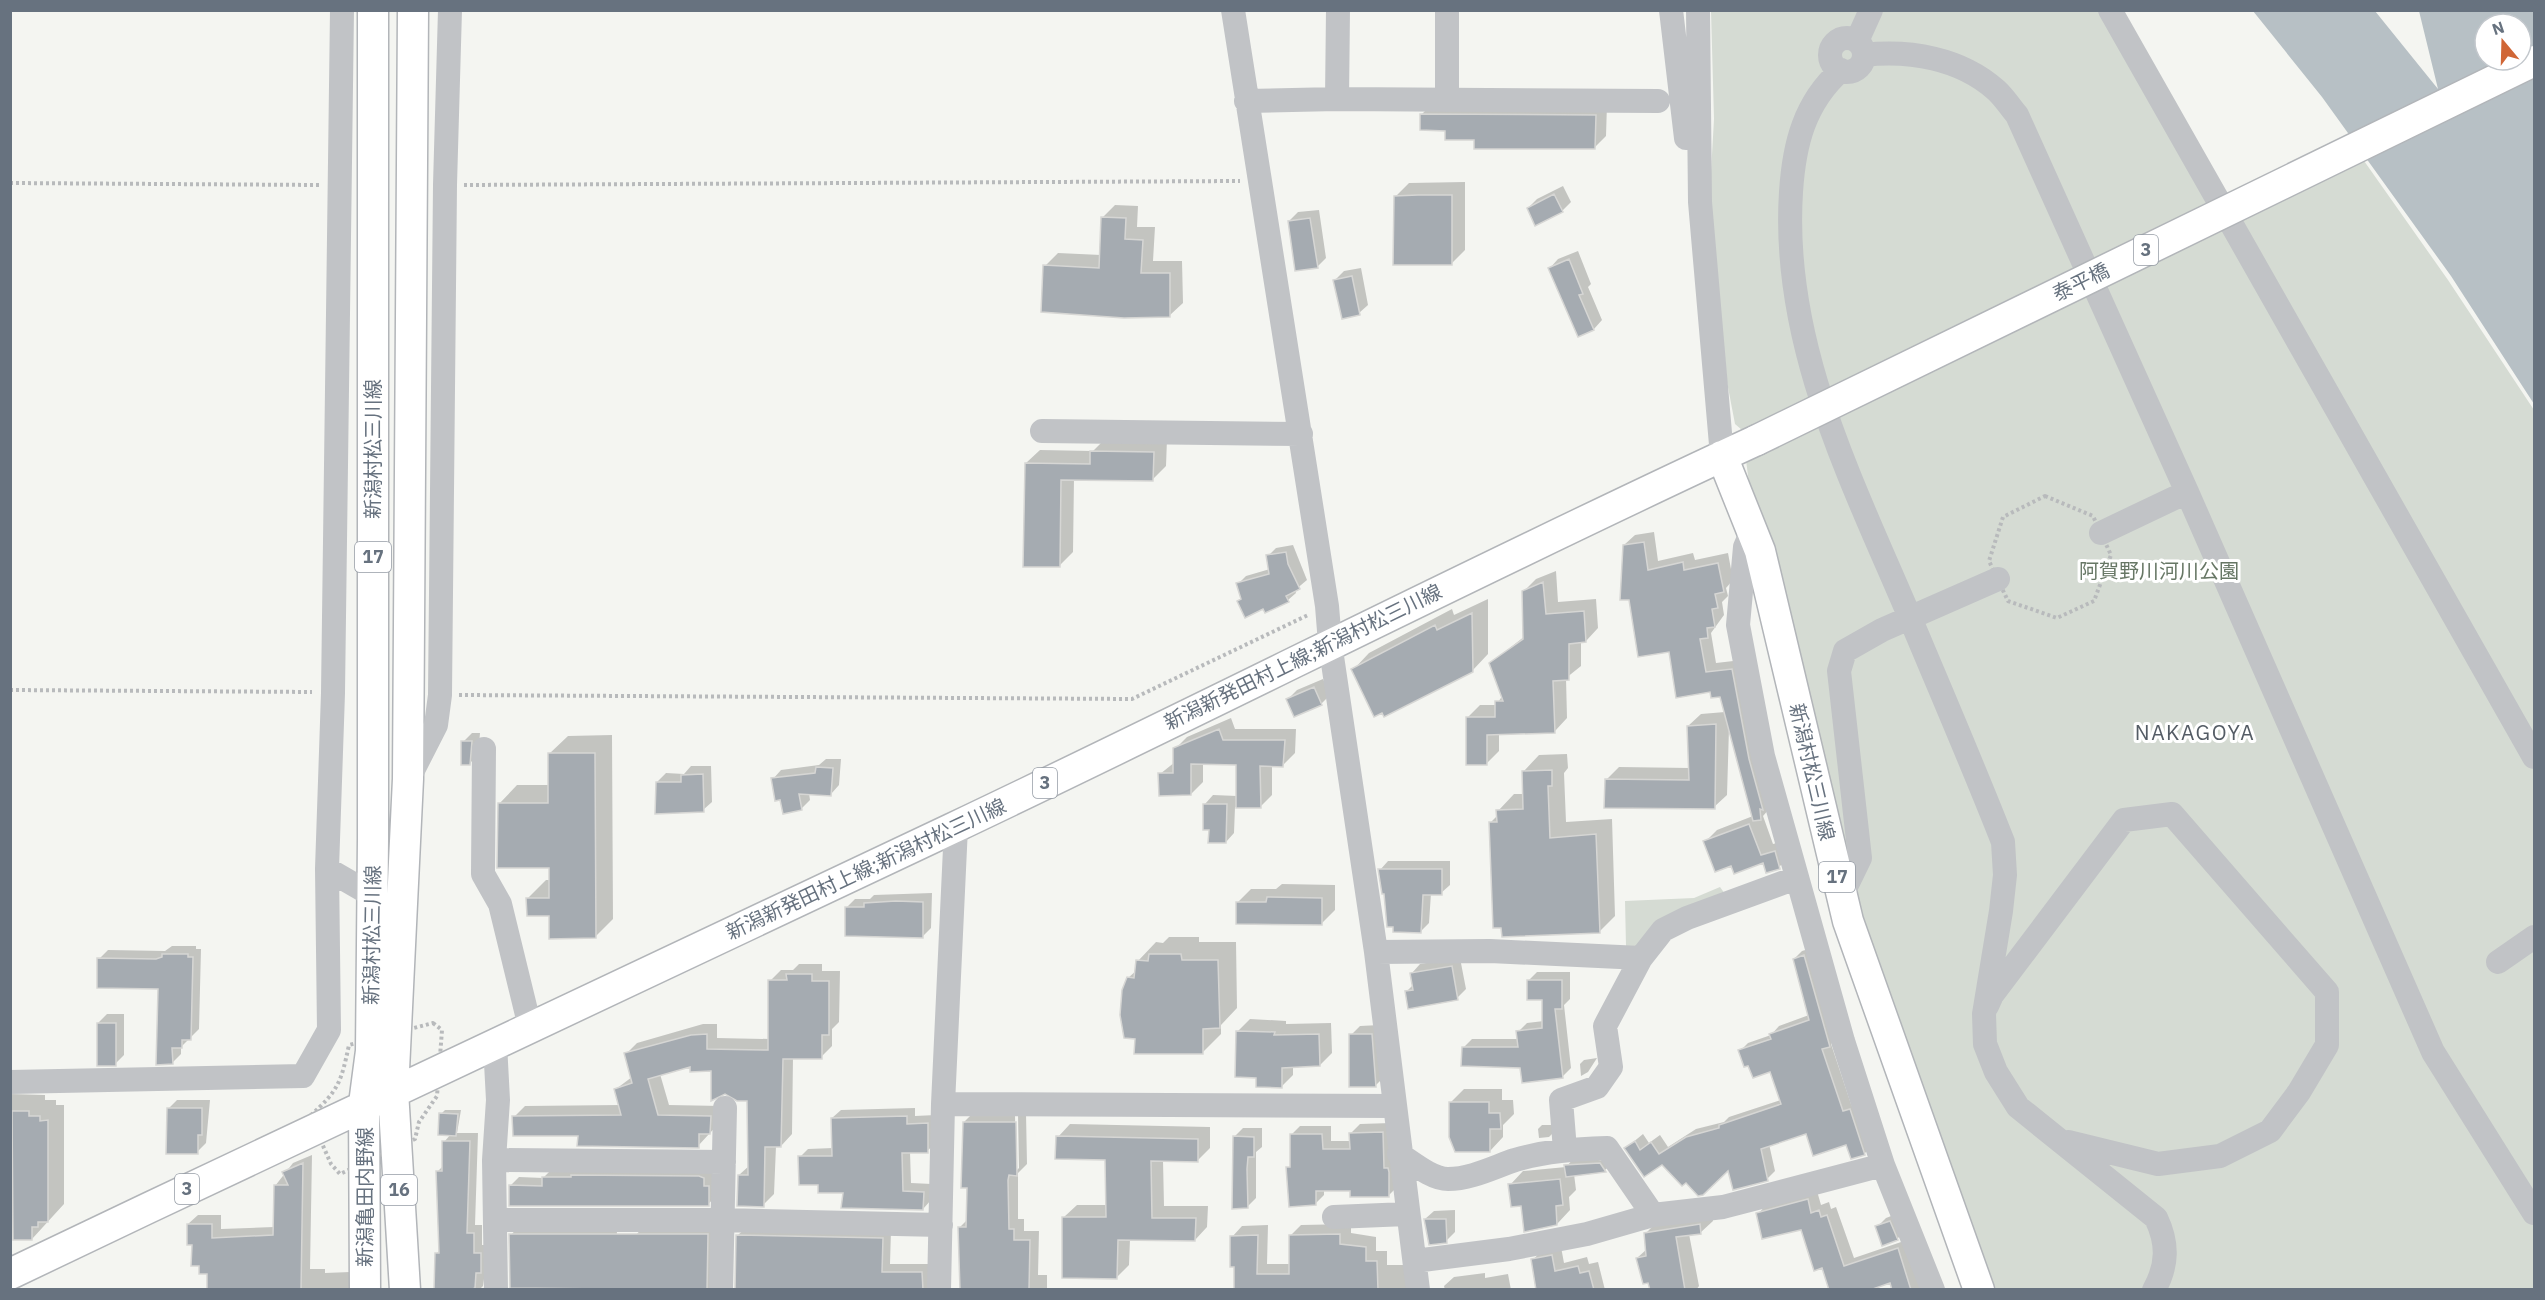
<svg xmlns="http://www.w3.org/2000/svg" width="2545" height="1300" font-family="'IBM Plex Sans','Noto Sans JP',sans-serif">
<rect width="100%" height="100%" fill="#f4f5f1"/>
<!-- green -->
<path fill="#d5dbd3" d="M1711,11H2117L2227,201L2350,141L2448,280L2534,410V1289H1988L1856,910L1769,552L1749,483L1742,430L1735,424L1727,382L1710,190L1714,119Z
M1720,887L1725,894L1638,946H1626L1625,901L1694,898Z"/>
<!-- water -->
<path fill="#b7c0c5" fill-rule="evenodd" d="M2253,11H2375L2438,89L2419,11H2534V404L2451,276L2322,97ZM2485,24H2521V60H2485Z"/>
<!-- shadow -->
<path fill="#0003" fill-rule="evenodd" d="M1433,103L1607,104L1606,136L1594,148L1476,139L1447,129L1422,114Z
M1465,182V250L1451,264L1395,197L1409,183Z
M1563,186L1571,202L1562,211L1528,208L1537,199Z
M1115,205L1138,206L1137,227H1155L1153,261H1182L1183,303L1170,315L1045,266L1058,253L1101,255L1102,218Z
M1319,210L1326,258L1317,267L1289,221L1298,212Z
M1578,251L1591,284L1588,287L1602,320L1594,329L1550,268L1558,259Z
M1361,268L1368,305L1359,313L1335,280L1344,271Z
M1105,439H1167L1166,466L1153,479L1074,478L1073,552L1059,566L1026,463L1040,450L1093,451Z
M1654,532L1658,561L1693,553L1695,560L1728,553L1733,580L1726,588L1728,596L1722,602L1724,615L1711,633L1716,663L1742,660L1770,808L1763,816L1773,844L1787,840L1790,856L1778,868L1763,861L1732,864L1705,842L1717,830L1753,816L1729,728L1727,795L1714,807L1606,780L1619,767L1690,768L1688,726L1701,714L1725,712L1721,696L1711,691L1670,650L1624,545L1635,535Z
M1293,545L1307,580L1295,590L1296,593L1288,600L1266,611L1264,607L1238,601L1242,598L1238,584L1246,576L1270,569L1268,556L1276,548Z
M1556,571L1558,602L1596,599L1598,628L1586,641H1581V666L1566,678L1567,718L1555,731L1499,733V751L1487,763L1468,717L1480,705H1496L1503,695L1491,663L1525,636L1523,592L1536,579Z
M1488,599V654L1472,671L1353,670L1369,653L1452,609L1454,615Z
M1323,679L1330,695L1321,704L1288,699L1297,690Z
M1231,718L1235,729H1296L1295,753L1283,765H1272V795L1260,807H1235L1234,833L1226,842L1205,804L1213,795L1237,796V764L1203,763V782L1191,794L1160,774L1175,762V749L1187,737Z
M472,733H480L478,755L469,764L463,742Z
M612,735L613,919L595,937L550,915L528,898L546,880H550L551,866L499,804L517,785H550L549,754L568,736Z
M1567,754L1568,768L1564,773L1566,822L1612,819L1615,916L1599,932L1490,823L1498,815V811L1514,794H1524L1523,772L1539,755Z
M826,759H841L839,785L831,794L809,793L810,800L801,809L781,798L773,779L781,770L819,765Z
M691,766H711L712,802L703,810L657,782L666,773L684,774Z
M1388,861H1450V885L1441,893H1431L1429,923L1420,932L1386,893L1380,870Z
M1282,884L1335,885V910L1321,924L1238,902L1251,889H1276Z
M932,893L931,928L922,937L846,908L855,899H870L874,895Z
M1169,937H1199V942H1236L1237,1008L1221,1025V1034L1203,1052L1137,1037L1128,978L1137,970L1138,961L1156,942L1163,943Z
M172,946H196V949H201L199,1029L181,1047V1054L172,1063H157L160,988L99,959L108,950L165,951Z
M1812,948L1837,1037L1831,1044L1851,1104L1872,1146L1864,1154L1847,1143L1807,1132L1769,1144L1775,1171L1767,1179L1729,1168L1686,1180L1662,1163L1626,1148L1643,1134L1649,1143L1660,1135L1668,1147L1696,1129L1724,1122L1729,1117L1781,1100L1771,1070L1740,1051L1748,1043L1771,1035L1779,1026L1809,1015L1794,959L1802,951Z
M1460,958L1466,989L1457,998L1406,992L1414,984L1412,973L1420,964Z
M799,964H822V971H840L839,1022L832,1029V1046L821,1057H793L792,1134L781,1146H776L774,1194L763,1205L739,1175L750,1165L749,1100L713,1070L692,1066L660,1074L669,1105L721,1106V1121L698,1146L579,1135L514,1117L525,1106L620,1105L616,1089L632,1077L626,1054L637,1043L703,1024H717V1038L770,1039V981L781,970H793Z
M1537,972H1570V999L1564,1005L1571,1068L1562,1077L1463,1048L1472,1039H1519L1518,1032L1527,1023L1544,1021V999L1528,981Z
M107,1014H124V1055L115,1064L98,1023Z
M1250,1019L1286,1021V1024L1331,1023L1332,1053L1320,1065L1293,1066V1075L1281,1087L1258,1076L1238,1031Z
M1380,1025L1385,1076L1376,1085L1351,1035L1360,1026Z
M1597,1058L1588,1072L1581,1076L1580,1064L1584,1060Z
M1464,1089H1502V1100H1513L1514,1114L1503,1125V1137L1490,1151L1450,1103Z
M10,1094L45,1095V1100H56V1105H64V1204L32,1239L14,1168H10Z
M177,1100H210L206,1143L197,1152L168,1109Z
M915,1108V1116L936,1115V1143L927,1151L910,1152L911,1183L932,1184L931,1200L923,1209L819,1183L800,1157L808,1149L833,1148L832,1118L841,1110Z
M445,1110H461L457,1133H478L475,1225H482V1245H489L483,1286L479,1290H436V1254L440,1250L437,1172L443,1166L444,1142L451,1134L441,1114Z
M974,1112L1026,1113L1027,1164L1018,1173V1219H1024V1231H1039L1038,1275H1047V1290H961L959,1228L968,1219L964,1122ZM1015,1115H1018L1019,1168L1016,1171Z
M1391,1123L1397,1187L1388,1196L1352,1190H1324V1195L1315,1204L1288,1168L1292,1164L1291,1135L1300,1126H1331V1141H1351V1133L1360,1124Z
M1070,1124L1210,1127V1148L1197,1161L1163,1160L1164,1206H1208L1207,1227L1195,1240L1130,1239L1129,1265L1116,1278L1064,1217L1077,1205H1108L1107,1159L1058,1137Z
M1542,1125H1552L1553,1133L1549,1137L1539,1138L1538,1129Z
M1243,1128H1262V1147L1256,1152V1198L1247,1207L1234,1137Z
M312,1155L310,1269H325V1273L350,1272V1288L208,1290L209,1273L200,1265L188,1224L198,1215H221V1229L274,1227L275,1186L293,1163Z
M1575,1157L1614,1162L1605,1170L1574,1174L1576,1190L1569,1197L1570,1210L1557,1224L1522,1204L1510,1185L1523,1171L1566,1167Z
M552,1169L712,1170L717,1196L708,1204L510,1186L519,1177L543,1178Z
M1817,1191L1821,1205L1829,1202L1831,1209L1836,1207L1854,1258L1907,1240L1933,1290H1893L1891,1281L1823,1266L1802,1228L1758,1214L1767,1204Z
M1455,1210V1232L1446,1241L1425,1219L1434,1211Z
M1712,1213L1713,1221L1700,1233L1689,1234L1699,1286L1696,1290H1651L1637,1258L1647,1249L1645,1234L1657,1222Z
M1899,1213L1906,1230L1897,1239L1877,1227L1886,1218Z
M1351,1224V1233L1376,1237V1251H1387V1265H1412L1419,1290H1234L1236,1265L1232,1237L1242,1226L1268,1225L1267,1264H1291V1235L1301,1225Z
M519,1226H617L616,1290H511V1235Z
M644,1226H716L719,1290H638L636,1235Z
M747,1227L891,1230L890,1264H930L931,1290H737L738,1235Z
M1561,1247L1564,1263L1587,1257L1589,1264L1598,1262L1605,1290H1568L1533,1260L1542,1250Z
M1485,1273V1278L1508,1274L1511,1290H1445L1444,1286L1454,1277Z"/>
<!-- building -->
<path fill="#a5abb1" stroke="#d6d6d4" stroke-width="1.5" d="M1420,114L1596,115L1595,149H1474V140H1445V131L1420,130Z
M1554,194L1563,212L1535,226L1527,208Z
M1418,195H1452V265H1393L1394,196Z
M1101,217L1126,218L1125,239L1143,240L1141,273H1170V317L1124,318L1041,312L1043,265L1099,268Z
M1310,218L1318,268L1295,271L1288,221Z
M1569,259L1583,294L1579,295L1594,330L1578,337L1548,268Z
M1352,276L1360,315L1342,319L1333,280Z
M1090,451L1154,452L1153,481L1061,480L1060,567H1023L1025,463L1090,464Z
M1644,542L1648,570L1683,562L1684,570L1718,563L1724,592L1715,594L1718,608L1712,609L1715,627L1707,628L1708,638L1700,639L1706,672L1732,669L1749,759L1763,810L1760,809L1761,820L1753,821L1720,697L1711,698L1710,692L1676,698L1669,652L1638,657L1629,600H1620L1623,545Z
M1286,552L1288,564L1300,589L1286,596L1289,602L1265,613L1263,609L1245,618L1237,601L1241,599L1236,583L1269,574L1266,555Z
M1543,582L1546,614L1584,611L1586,642L1569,644V680L1553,681L1555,733L1487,735V765H1466V717H1495V701H1503L1489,663L1523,639L1522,591Z
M1472,613L1473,672L1384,717L1382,713L1374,717L1351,669L1435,625L1437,630Z
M1314,687L1322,705L1294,717L1286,699Z
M1716,724L1715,809L1604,808L1605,779L1689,780L1687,726Z
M1219,729L1223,740H1285L1283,767L1260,766L1261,808H1236V765L1191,764V795L1159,796L1158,773H1173V748Z
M461,741H472L470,765H461Z
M548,753H595L596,938L549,939V916H527L526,898H549V868H497L498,803H548Z
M816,767L833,768L831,796L799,794L802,810L783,814L780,800L775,801L771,778L815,773Z
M1552,770V786H1548L1550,838L1596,834L1600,933L1502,937L1501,928H1493L1489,822H1497L1496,810L1523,809L1522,771Z
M703,774L704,812L655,814L656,782H681V775Z
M1203,804H1227L1226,843H1208L1209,830H1203Z
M1749,824L1761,855L1775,851L1780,869L1766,873L1763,863L1734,874L1731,866L1715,872L1703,841Z
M1378,869H1442V895H1423L1421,933L1393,932V927H1387L1384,894H1382Z
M1267,897L1322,898V925L1236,924V902H1266Z
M896,901L923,902V938L845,936V907H864V903Z
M162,954H188V957H193L191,1040H182V1048H172L173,1064L156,1065L158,989L97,988V958L156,959L162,957Z
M1149,954H1181L1182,960H1218L1220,1028L1203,1029V1054H1134L1135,1039L1124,1038L1120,1015L1122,990L1127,977L1134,978L1136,960L1148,961Z
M1804,955L1830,1047L1822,1049L1843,1111L1850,1109L1865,1155L1851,1159L1846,1145L1813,1156L1806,1134L1761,1149L1768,1181L1733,1190L1728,1171L1703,1195L1698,1196L1686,1183L1682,1186L1662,1165L1644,1177L1624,1148L1635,1141L1640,1150L1651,1142L1659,1154L1686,1137L1719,1128V1125L1781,1104L1770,1072L1753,1078L1748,1066L1744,1067L1738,1050L1771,1039L1769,1034L1809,1020L1793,959Z
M1452,966L1458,1000L1408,1009L1405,991L1413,990L1410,973Z
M786,974H812V981H829V1035H822V1059H783L781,1147H765L764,1207L737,1206L738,1175H748L747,1101H737L725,1094L711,1101V1071L690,1072V1067L648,1079L658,1115L711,1116L710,1134H699V1148L577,1146L578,1136H513L512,1116L621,1115L614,1089L632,1083L624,1053L691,1035L707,1034V1049L768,1050V980H787Z
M1527,980H1562V1009H1555L1563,1078L1522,1083L1520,1068L1461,1066L1462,1047H1518L1516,1031L1542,1028V1000H1527Z
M97,1023H116V1066H97Z
M1236,1031L1275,1032L1274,1035L1319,1034L1320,1066L1282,1068V1088L1256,1087V1078L1235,1077Z
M1349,1034H1372L1376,1087H1349Z
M1449,1102H1489V1113H1500L1501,1129H1490V1152H1455L1449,1137Z
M167,1108H202V1135H198V1154H166Z
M12,1111H29V1116H40V1121L48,1120V1222H38V1227H32V1240H13Z
M439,1113L458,1114L456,1136L438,1135Z
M907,1116V1124L928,1123V1153H902L903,1191L924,1192L923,1210L841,1208L843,1193H818V1185H799L798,1156H832L831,1118Z
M963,1122H1016L1017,1176L1009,1175L1008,1180L1009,1229H1014V1240H1030L1029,1290H960L958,1227H966L967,1188H961Z
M1383,1132L1384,1168H1388L1389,1172V1197H1350V1191H1316V1205L1289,1207L1286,1167H1290V1134H1322L1323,1149H1350L1349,1133Z
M1056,1136L1198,1139V1162L1151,1161L1152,1218H1196L1195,1241L1118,1240L1117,1279L1062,1278V1217H1106L1105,1160L1055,1159Z
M1233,1136L1254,1137V1157H1248L1247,1169L1248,1208L1232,1209Z
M442,1141H470L467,1233H474V1253H481V1273H476L475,1288L470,1290H434L435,1253H439L436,1171H442Z
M303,1163L301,1290H207V1274H199V1266H191L192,1245H187V1224H212V1238L273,1235L274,1185H288L282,1172Z
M1600,1163L1606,1172L1566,1177L1564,1165Z
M571,1175L699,1176L704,1178V1186H709V1206H509V1185L542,1186V1177H571Z
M1560,1179L1563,1205L1556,1206L1557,1225L1524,1232L1521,1206L1511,1207L1508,1184Z
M1808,1199L1811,1213L1819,1210L1821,1217L1827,1215L1844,1266L1898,1248L1911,1290H1892L1890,1283L1870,1290H1829L1822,1268L1814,1271L1801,1230L1762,1239L1756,1213Z
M1424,1219H1446L1447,1243L1429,1245Z
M1890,1221L1898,1240L1882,1246L1875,1226Z
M1700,1224L1701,1234L1676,1237L1685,1290H1650L1648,1283L1643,1284L1636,1258L1646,1256L1644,1233Z
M509,1234H708L707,1290L510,1288Z
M1340,1234V1244L1366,1247V1261H1377L1378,1290H1234V1267H1230V1236L1258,1235L1257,1274H1289V1235Z
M736,1235L883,1238L882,1272H922L923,1290H735Z
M1552,1255L1555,1271L1578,1266L1580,1273L1589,1271L1594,1290H1536L1531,1259Z"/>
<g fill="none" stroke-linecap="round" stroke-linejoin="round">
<defs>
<path id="major" d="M1722,456L1760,551L1848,921L1979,1290
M10,1274C323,1124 638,978 951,829C1221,701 1486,565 1757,440
M365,1290L364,1104L371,1051L373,839V10
M405,1290L393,1091L408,779L413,10"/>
</defs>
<!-- major casing -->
<use href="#major" stroke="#b2b5b9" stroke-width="33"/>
<!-- path -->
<path stroke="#b8babc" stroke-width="4" stroke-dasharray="3 3" stroke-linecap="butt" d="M10,183L319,185
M464,185L1240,181
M2045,496L2093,516L2111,555L2094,601L2057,618L2008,601L1989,561L2003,517Z
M10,690L312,692
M459,695L1132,699L1308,615
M433,1023L442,1030L437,1096L419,1122L415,1139L340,1174L331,1164L310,1116C339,1090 341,1082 349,1045Z"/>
<!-- minor -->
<path stroke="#c1c3c6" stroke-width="24" d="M1233,10L1327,606L1330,643L1376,952L1418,1290
M1447,10V100
M1671,10L1686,138
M1698,10L1700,202L1722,456
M2110,10L2534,757
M1830 55a17 17 0 1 1 34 0a17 17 0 1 1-34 0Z
M1857,41L1871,10
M1864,55C1910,50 1960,58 1996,90C2004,97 2010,107 2017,115L2187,492L2433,1052L2534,1213
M1841,70C1804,103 1794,145 1791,192C1781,345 1853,483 1911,620C1942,694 1974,768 2003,842L2005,875L2001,911L1984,1014L1985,1044L1996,1072L2018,1107L2156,1218C2168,1243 2168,1265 2154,1290
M1337,99L1338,10
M1246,101L1337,99L1658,101
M1042,431L1301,434
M1752,531L1745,547L1738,625L1763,756L1843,1041L1883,1165L1933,1290
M2101,533L2187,492
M484,749L483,874L500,904L530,1027
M409,778L436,725L440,695L445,185L450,10
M327,869L372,895
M1842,895L1860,858L1839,671L1845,651L1882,630L1998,579
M1376,952L1490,951L1641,958L1663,930L1687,918L1796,878
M2498,962L2534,937
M1987,1006L1992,995L2124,820L2172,814L2327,992V1045L2299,1092L2270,1131L2220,1156L2158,1164L2068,1142
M495,1044L498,1100L494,1160L496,1290
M10,1082L303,1076L329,1030L327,869L333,693L342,10
M943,1104L1394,1106
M1565,1150L1561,1100L1597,1087L1611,1067L1605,1026L1641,958
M1399,1154C1413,1163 1432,1179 1448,1179C1471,1179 1494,1167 1515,1160C1545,1151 1576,1149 1607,1148L1653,1215
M494,1160L724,1162
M1334,1217L1407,1214
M495,1220H723L941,1225
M1415,1261L1509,1249L1587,1234L1653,1215L1723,1207L1883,1165
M721,1290L725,1108
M939,1290L943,1104L956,827"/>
<!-- major -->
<use href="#major" stroke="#fff" stroke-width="30"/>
<defs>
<path id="major-bridge" d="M1757,440L2534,61"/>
</defs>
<!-- major-bridge casing -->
<use href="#major-bridge" stroke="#b2b5b9" stroke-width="33" stroke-linecap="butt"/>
<!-- major-bridge -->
<use href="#major-bridge" stroke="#fff" stroke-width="30"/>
</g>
<g text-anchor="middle" stroke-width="6" stroke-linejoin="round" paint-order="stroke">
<!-- shield labels -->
<g fill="#fff" stroke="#959ca5" stroke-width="1.5">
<rect x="2134" y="235" width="24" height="30" rx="4.5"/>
<rect x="355" y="542" width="36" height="30" rx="4.5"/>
<rect x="1033" y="768" width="24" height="30" rx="4.5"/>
<rect x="1819" y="862" width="36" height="30" rx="4.5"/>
<rect x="175" y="1174" width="24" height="30" rx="4.5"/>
<rect x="381" y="1175" width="36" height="30" rx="4.5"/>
</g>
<g font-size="18" font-weight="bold" fill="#67727f">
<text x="2146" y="256">3</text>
<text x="373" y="563">17</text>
<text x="1045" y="789">3</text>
<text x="1837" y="883">17</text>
<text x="187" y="1195">3</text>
<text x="399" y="1196">16</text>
</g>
<!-- street labels -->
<g font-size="20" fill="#67727f" stroke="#fff">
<text transform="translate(2081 282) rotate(-26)" y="7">泰平橋</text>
<text transform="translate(373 449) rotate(-90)" y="7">新潟村松三川線</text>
<text transform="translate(1303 657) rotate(-26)" y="7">新潟新発田村上線;新潟村松三川線</text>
<text transform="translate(1812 772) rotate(77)" y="7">新潟村松三川線</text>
<text transform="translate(866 869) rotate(-25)" y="7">新潟新発田村上線;新潟村松三川線</text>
<text transform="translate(372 935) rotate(-89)" y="7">新潟村松三川線</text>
<text transform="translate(365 1197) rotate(-90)" y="7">新潟亀田内野線</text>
</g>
<!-- park labels -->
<g font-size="20" fill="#677765" stroke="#fff">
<text x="2159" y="578">阿賀野川河川公園</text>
</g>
<!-- neighbourhood labels -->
<g font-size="21" letter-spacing="1.5" fill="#545c65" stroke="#fff">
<text x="2195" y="740">NAKAGOYA</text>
</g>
</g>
<!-- border -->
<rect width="2545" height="1300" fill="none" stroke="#67727f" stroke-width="24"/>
<!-- north arrow -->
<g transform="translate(2503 42) rotate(341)"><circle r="28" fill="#ffffff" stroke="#c2c7cc" stroke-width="1.5"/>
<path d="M0-4.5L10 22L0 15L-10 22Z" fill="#d06636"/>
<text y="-9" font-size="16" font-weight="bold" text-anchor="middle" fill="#67727f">N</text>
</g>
</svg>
